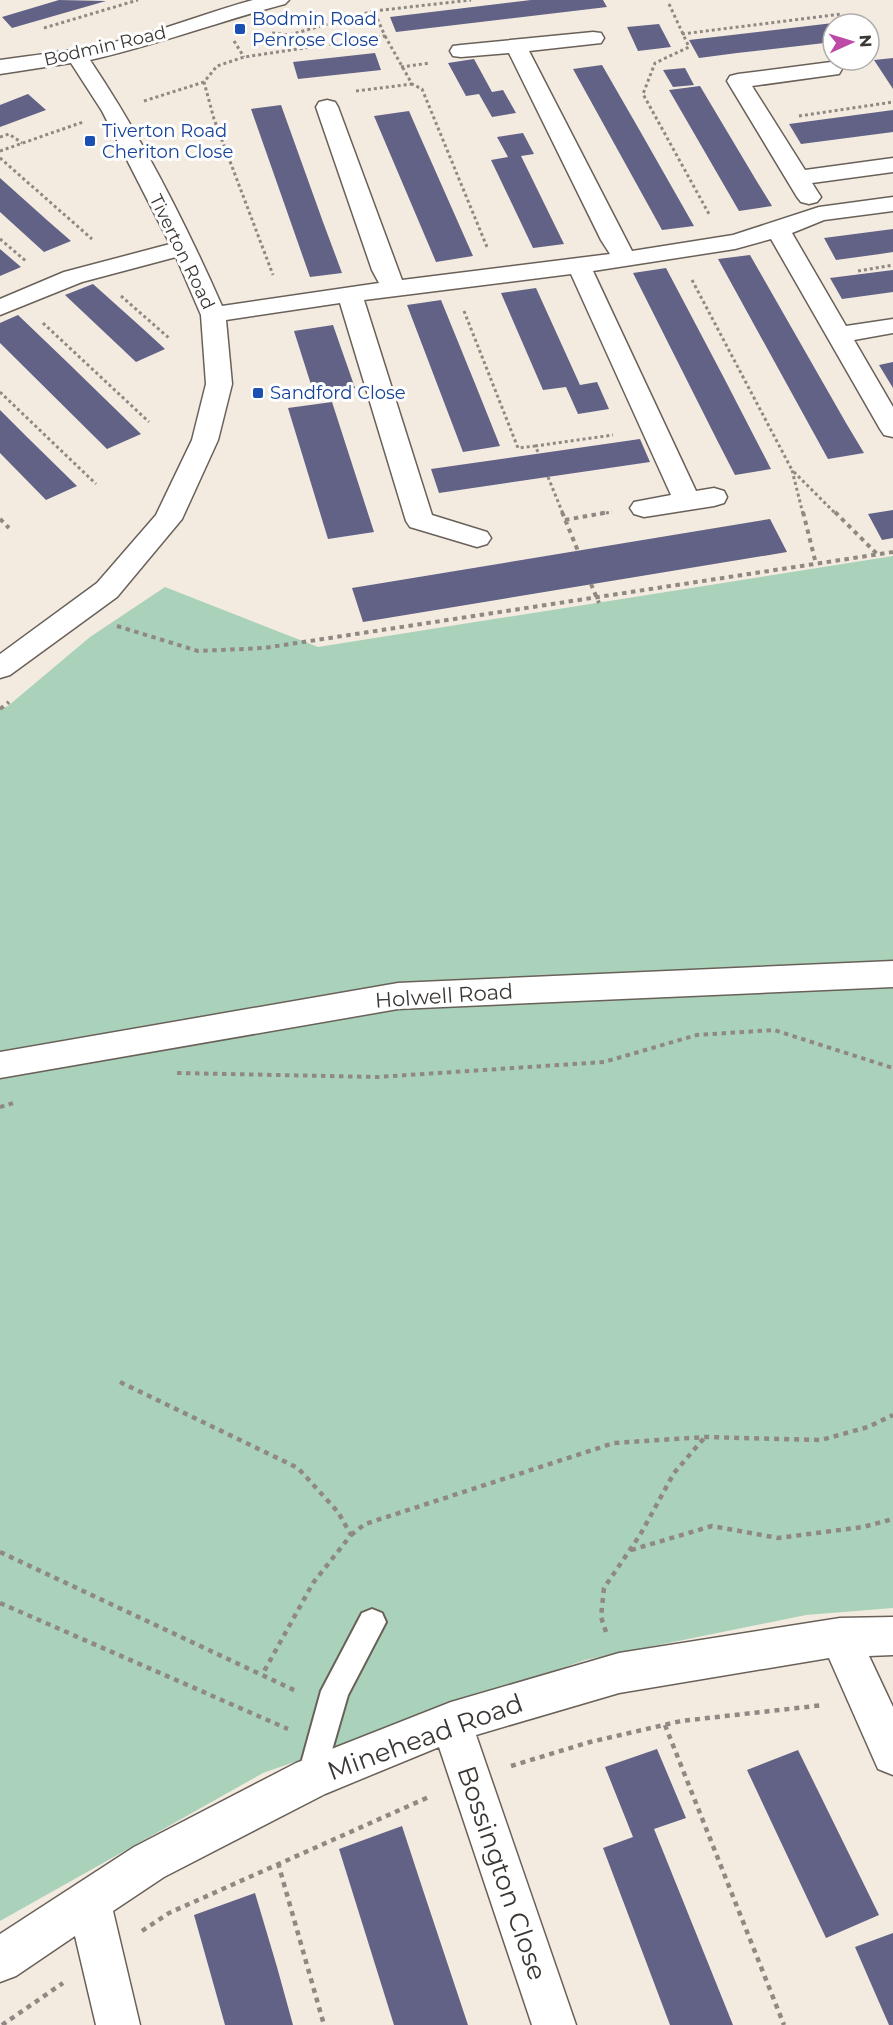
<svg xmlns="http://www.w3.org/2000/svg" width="893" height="2025" font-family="Montserrat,sans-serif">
<rect width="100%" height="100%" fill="#f3eae0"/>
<!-- green -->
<path fill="#aad2ba" d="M893,556V1608L806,1615L585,1660L263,1773L0,1921V709L8,706L90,637L165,587L318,647Z"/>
<!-- building -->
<path fill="#616285" d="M59,0L106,1L12,28L2,17Z
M531,0H603L607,7L396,32L390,17Z
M833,23V42L737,53L699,58L689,40Z
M659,24L671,47L638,51L627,27Z
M375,53L381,70L298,79L293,62Z
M893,58V89L874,60Z
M474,59L492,92L503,90L516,113L492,117L479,94L466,96L448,63Z
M602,65L640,131L694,226L662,230L573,69Z
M685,68L694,85L673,87L663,70Z
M700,86L756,180L772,206L739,211L669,90Z
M28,94L46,110L0,127V105Z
M281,105L323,222L342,273L310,277L251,109Z
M893,110V132L801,144L789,124Z
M409,111L419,134L473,256L436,262L374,116Z
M523,133L534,154L521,156L564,244L533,248L491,160L508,157L497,137Z
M0,178L48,221L71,241L44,252L0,212Z
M893,229V252L880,254L836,260L824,238Z
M0,249L21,267L0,276Z
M750,255L846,423L864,453L828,459L718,259Z
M666,268L724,378L771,469L735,475L719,444L633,273Z
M893,270V292L842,299L830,278Z
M93,284L141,327L165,349L136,362L65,295Z
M536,288L580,385L597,382L609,409L578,414L566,387L543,390L501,293Z
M441,300L476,386L500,446L463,452L407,305Z
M18,315L66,361L141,434L107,449L0,343V323Z
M333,325L355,388L314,394L294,331Z
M893,362V388L879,365Z
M332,402L374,532L328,539L288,408Z
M0,410L27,437L77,486L46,500L0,453Z
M640,439L650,462L439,493L431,469Z
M893,510V538L882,540L868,514Z
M770,519L787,552L363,622L352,588Z
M657,1749L686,1818L654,1829L733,2025H670L603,1848L633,1837L605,1767Z
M798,1750L879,1915L826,1938L747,1770Z
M402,1826L422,1887L468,2025H394L339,1849Z
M255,1893L277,1967L293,2025H225L194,1915Z
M893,1933V2025H889L855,1947Z"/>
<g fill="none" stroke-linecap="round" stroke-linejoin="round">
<defs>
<path id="lane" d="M372,1609L382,1613L386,1622L348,1695L321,1788L311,1792L301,1788L297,1778L321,1691L362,1613Z"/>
<path id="street" d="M253,0H289L285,4C220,21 157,45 90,60C141,136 185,222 222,306L379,283L372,270L316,107L319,102L327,100L335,102L338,107L402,280L610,254L601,240L509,53L461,57L453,56L450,51L453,46L461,45L593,32L601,33L604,38L601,43L529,51L632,251L733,235L819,207L893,197V211L824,220L792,233L846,326L893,319V333L854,340L893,407V437L884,435L880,429L771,239L735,249L593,271L696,491L714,488L724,491L727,497L724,503L714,506L644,517L634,514L630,508L634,502L671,495L571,274L364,300L432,515L487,532L491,538L487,544L477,547L410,527L406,521L340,303L226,320L232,384L218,440L182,519L117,597L10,675L0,678V654L97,583L156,515L192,440L206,384L201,315L176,257L82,282L0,315V299L64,272L170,244L102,111L71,63L0,74V60C44,54 88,49 131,38C172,27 212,11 253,0Z
M831,62L839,64L842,69L839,74L752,86L805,170L893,158V172L812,183L821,197L817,202L809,204L801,202L797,197L727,81L730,76L738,74Z
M893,1617V1655L869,1656L893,1707V1775L878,1769L829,1658L619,1693L476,1735L576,2025H532L439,1747L325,1794L164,1877L113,1911L140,2025H96L75,1936L16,1976L0,1982V1934L134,1847L296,1763L451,1702L619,1653L840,1618Z"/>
<path id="secondary" d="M893,961V987L398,1009L0,1078V1052L398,983Z"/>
</defs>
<!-- lane casing -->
<use href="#lane" stroke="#696159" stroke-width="4"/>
<!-- street casing -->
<use href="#street" stroke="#696159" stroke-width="3"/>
<!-- secondary casing -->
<use href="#secondary" stroke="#696159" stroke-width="3"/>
<!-- path-far2 -->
<path stroke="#908983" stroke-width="3" stroke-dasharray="3 3" stroke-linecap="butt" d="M669,4L689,47L655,63L643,94L709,214
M374,11L471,0
M44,28L138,0
M272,33L289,35L374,11L385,36L244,57L217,66L204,82L214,119L273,275
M682,34L841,14
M385,36L412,84L422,89L487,247
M234,41L244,57
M401,67L430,63
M356,91L412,84
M144,101L204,82
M799,116L893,102
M0,137L9,134L22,143
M0,151L83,122
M0,158L92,239
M0,239L27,262
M858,271L893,265
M692,280L792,470
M121,296L169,338
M464,311L518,448L535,446L539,454
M43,323L149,422
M0,392L96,484
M535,446L613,435
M548,477L563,514
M600,514L612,512
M803,514L792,470L836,514"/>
<!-- path-far1 -->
<path stroke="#908983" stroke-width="4" stroke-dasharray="4.5 4.5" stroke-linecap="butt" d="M562,512L578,551
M803,512L816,564
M835,512L877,554
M0,519L9,528
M565,520L609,512
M591,584L599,603
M117,626L198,651L264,648L893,552
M0,709L9,702
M177,1073L378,1077L604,1062L697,1035L774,1030L893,1068
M0,1107L17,1102"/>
<!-- path -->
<path stroke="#908983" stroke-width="4.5" stroke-dasharray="5 5" stroke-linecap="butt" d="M120,1382L298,1468L338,1512L351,1535L313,1583L262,1675
M351,1535L365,1524L614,1443L705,1437L821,1440L868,1427L893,1415
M631,1550L712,1526L778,1538L863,1527L893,1519
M0,1552L296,1691
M0,1603L288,1729
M606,1632L601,1617L604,1588L640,1535L674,1473L705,1437
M665,1725L784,2025
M511,1766L590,1742L681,1721L824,1705
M278,1863L324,2025
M142,1931L169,1913L431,1796
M2,2025L63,1983"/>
<!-- lane -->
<use href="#lane" fill="#fff" fill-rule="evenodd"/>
<!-- street -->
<use href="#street" fill="#fff" fill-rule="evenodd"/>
<!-- secondary -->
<use href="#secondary" fill="#fff" fill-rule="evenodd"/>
</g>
<!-- markers -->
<g fill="#1a4fb4" stroke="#fff" stroke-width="2">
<rect x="234" y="23" width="12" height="12" rx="3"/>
<rect x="84" y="135" width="12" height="12" rx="3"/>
<rect x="252" y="387" width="12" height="12" rx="3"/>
</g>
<g text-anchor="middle" stroke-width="6" stroke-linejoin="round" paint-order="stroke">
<!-- far-transit labels -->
<g font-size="18" fill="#164399" stroke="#fff" text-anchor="start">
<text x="252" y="25">Bodmin Road<tspan x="252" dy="21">Penrose Close</tspan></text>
<text x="102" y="137">Tiverton Road<tspan x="102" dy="21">Cheriton Close</tspan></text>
<text x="270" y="399">Sandford Close</text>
</g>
<!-- far-street labels -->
<g font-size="18" fill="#3b3734" stroke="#fff">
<text transform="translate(105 46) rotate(-13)" y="6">Bodmin Road</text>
<text transform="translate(182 252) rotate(64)" y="6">Tiverton Road</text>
</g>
<!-- street labels -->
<g font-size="21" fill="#3b3734" stroke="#fff">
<text transform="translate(444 996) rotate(-4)" y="7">Holwell Road</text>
</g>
<!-- near-street labels -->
<g font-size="26" fill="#3b3734" stroke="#fff">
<text transform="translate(425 1737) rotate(-20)" y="9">Minehead Road</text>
<text transform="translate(502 1873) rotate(71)" y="9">Bossington Close</text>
</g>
</g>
<!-- north arrow -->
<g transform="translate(851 42) rotate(86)"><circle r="28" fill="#ffffff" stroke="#b1afae" stroke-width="1.5"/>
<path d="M0-4.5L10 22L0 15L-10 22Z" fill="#bd4aa4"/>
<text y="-9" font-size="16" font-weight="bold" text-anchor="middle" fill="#3b3734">N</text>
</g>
</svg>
